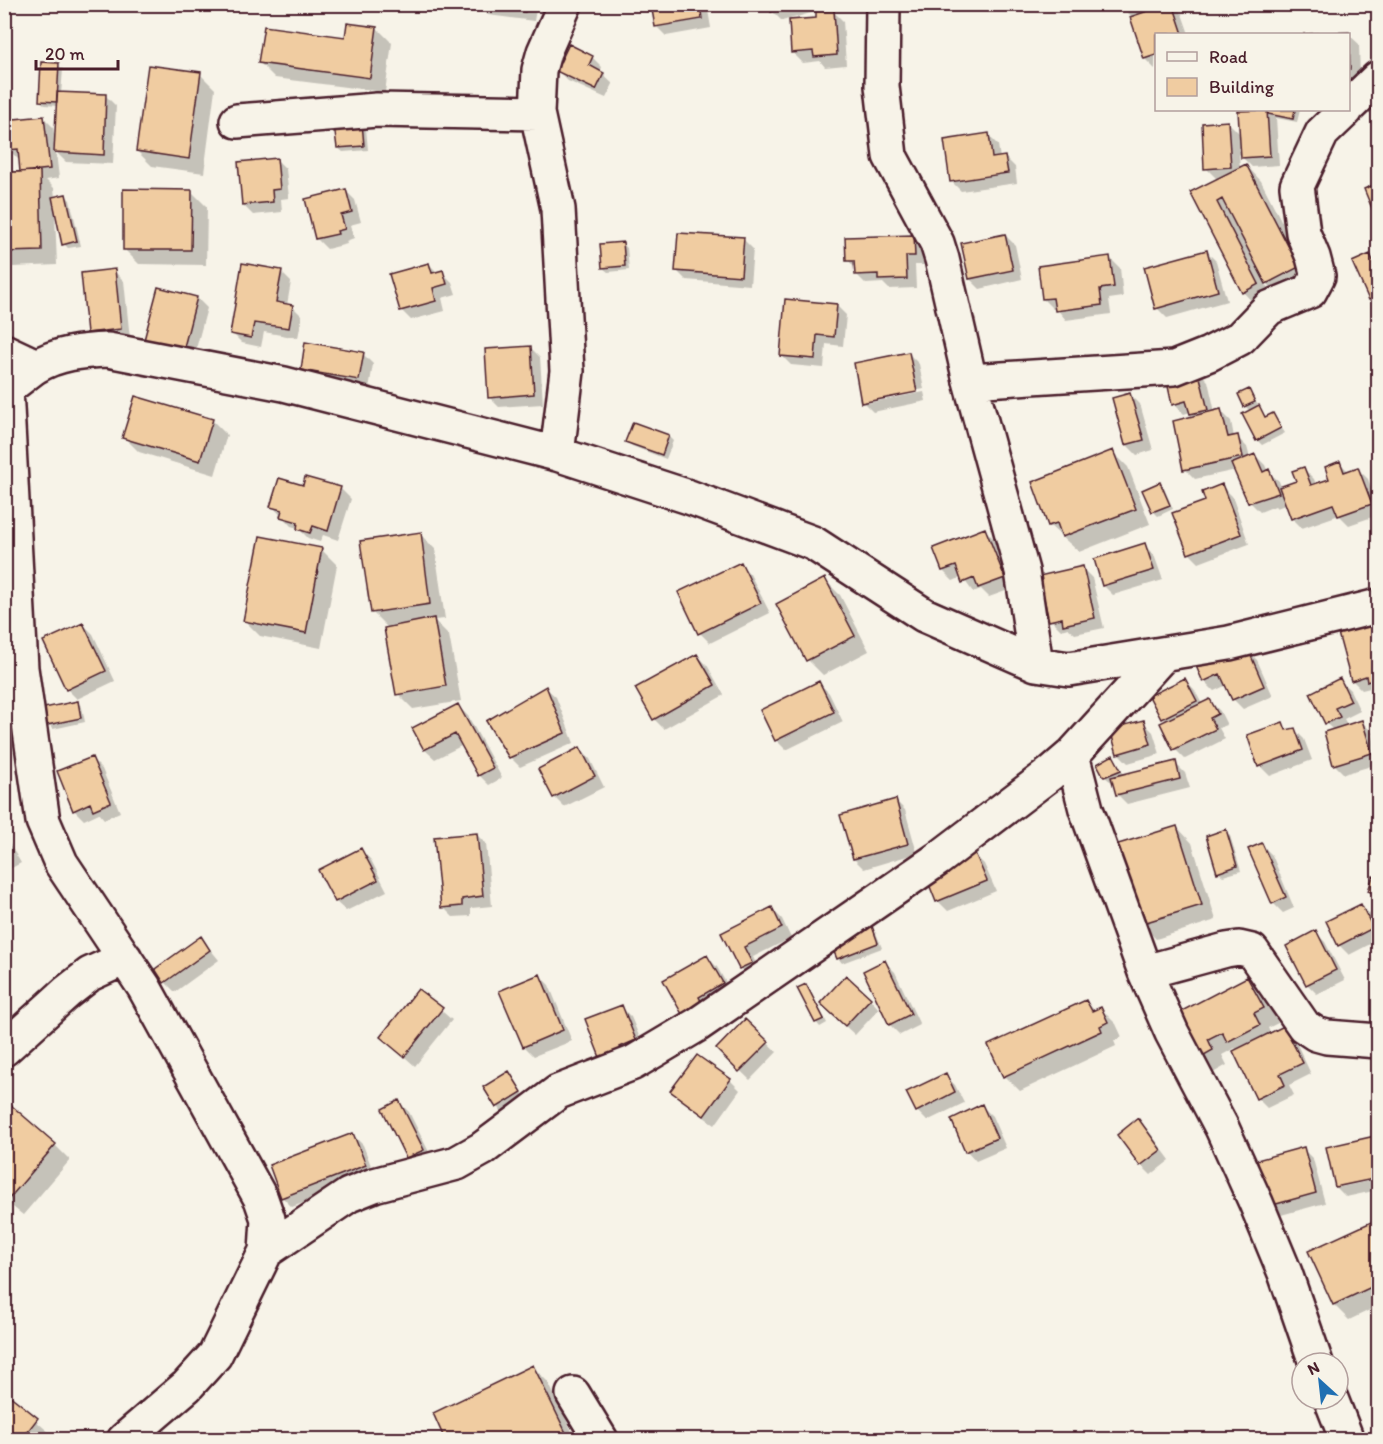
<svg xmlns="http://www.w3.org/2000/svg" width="1383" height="1444" font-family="Itim,sans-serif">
<rect width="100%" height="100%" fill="#f7f3e8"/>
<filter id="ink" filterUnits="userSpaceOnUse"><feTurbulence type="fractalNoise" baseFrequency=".0167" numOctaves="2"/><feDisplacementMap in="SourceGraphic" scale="12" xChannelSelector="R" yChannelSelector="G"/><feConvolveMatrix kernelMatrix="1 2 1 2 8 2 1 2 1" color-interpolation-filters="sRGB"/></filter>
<g filter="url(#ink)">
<!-- shadow -->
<path fill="#0003" d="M478,4H537L534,21L488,15Z
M653,4H707L711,28L666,36L656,26Z
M770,4H827L828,8L819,12L833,11L843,21L846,65L825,67L820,61L803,63L793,53L818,19V11L782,21L772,11Z
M1123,4H1147L1150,12L1173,4L1182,14L1189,34H1156L1155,69L1145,59L1132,17L1124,9Z
M377,28L392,43L385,92L275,78L260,63Z
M1332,34H1348L1359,44L1360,78L1348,79V34Z
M592,57L602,67L600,72L613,84L606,98L568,81L558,71Z
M58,65L63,69L61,94L106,96L116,106L113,164L66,162L56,152L59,178L46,180L54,188L55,198L66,196L70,200L81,246L68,248L64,244L57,214H55L57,265L13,267L4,259V174L22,173L20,159H18L8,149L43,117L53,127L55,140H56L58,106L45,105L40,101Z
M200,74L215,89L204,173L152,166L137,151Z
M1266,110L1269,113L1270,110H1300L1297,122L1276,118L1279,165L1252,167L1239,154L1240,168L1246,165L1261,181L1313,283L1282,298L1264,280L1273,300L1258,308L1243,292L1192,193L1218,180L1206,168L1228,122L1241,135Z
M361,124L366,128L368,150L343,152L338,148Z
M988,135L998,145L1000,158L1005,157L1015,167L1017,183L961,191L951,181Z
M276,159L286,169L289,198L281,199L282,212L253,215L243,205Z
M345,190L355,200L361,222L350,225L354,238L346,241L347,244L327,249L317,239L307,200Z
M191,191L207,207L206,265L139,264L124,249Z
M1005,235L1015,245L1022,279L980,289L970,279Z
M913,236L923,246L924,265H915L916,288L889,289L883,283L866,284L856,274V269L848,260Z
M743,239L753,249L750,285L686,280L676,270Z
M622,243L627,248L629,270L608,272L603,268Z
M1206,251L1216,261L1227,301L1167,318L1157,308Z
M1370,256L1378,264V308L1370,299Z
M1110,258L1120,268L1123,297L1109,299L1111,314L1066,320L1056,308L1053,309L1043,299Z
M429,264L438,273L442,272L452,282L456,294L442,298L445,311L411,320L401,310Z
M114,271L124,281L130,339L99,343L88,333Z
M281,272L291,282L287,305L292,306L302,316L298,338L264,332L261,347L242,343L232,333Z
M159,289L197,298L207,308L193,360L156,350Z
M836,305L846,315L843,346L826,344L824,368L791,365L781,355Z
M530,347L540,357L543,404L499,407L489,397Z
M363,354L373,364L369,389L312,379L302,369Z
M909,354L919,364L924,389L868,400V403L924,392L926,401L873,412L863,402Z
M1198,371L1208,381L1215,412L1221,411L1231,421L1234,437H1237L1247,447L1250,458L1255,455L1265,465L1268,472L1279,481L1281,487L1298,482L1304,469L1314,479L1316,485L1331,480L1340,463L1349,472L1358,469L1368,479L1377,503H1378V518V515L1349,525L1339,515L1302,528L1292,518L1287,504L1277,508L1275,506L1260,512L1250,502L1236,470L1195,479L1185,469L1195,417L1190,412L1184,414L1174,404Z
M1249,391L1266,418L1273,415L1285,433L1262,445L1257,440L1250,411L1245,406Z
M1130,394L1140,404L1153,450L1137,455L1127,445Z
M212,420L227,435L215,475L139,452L124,437Z
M668,436L673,441L666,459L632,446L627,442Z
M1113,452L1128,467L1150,524L1079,552L1050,526L1033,483Z
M306,478L341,489L351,499L338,540L323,535L320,542L308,538L298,528L291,526L272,506L304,487Z
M1160,484L1164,488L1173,509L1158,516L1153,511Z
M1222,486L1232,496L1249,544L1199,563L1189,553L1207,502Z
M985,530L995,540L1014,588L989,597L981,589L973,592L962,577L953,581L943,571L935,549Z
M420,534L435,549L445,619L434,620L449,635L461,701L413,709L398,694L388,628L372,612Z
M1144,545L1154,555L1163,580L1113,595L1103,585Z
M322,550L337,565L321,648L260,636L245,621Z
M740,564L750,574L770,613L710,643L700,633Z
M1082,568L1092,578L1104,628L1075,634L1068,628L1061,630L1051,620Z
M825,580L840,595L869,651L823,675L808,660Z
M83,624L93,634L115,681L77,699L67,689Z
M1370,625L1378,634V691L1374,687L1362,690L1352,680Z
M1247,650L1257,660L1273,696L1243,709L1233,699L1227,685L1214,691L1204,681Z
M697,655L707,665L724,695L664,729L654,719Z
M1184,679L1194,689L1202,704L1210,701L1220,711L1227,725L1219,728L1225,739L1185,759L1175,749L1166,722L1151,696Z
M1340,680L1350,690L1360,711L1344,719L1348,726L1362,722L1372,732L1378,756V764L1344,774L1334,764L1333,730L1326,723L1312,693Z
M819,683L829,693L843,722L786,750L776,740Z
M546,688L556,697L574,743L520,767L510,757Z
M77,702L82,707L85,722L53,729L49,724Z
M458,706L468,716L502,778L489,785L479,775L463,745L435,759L425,750L414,729Z
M1143,722L1153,732L1160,754L1128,763L1118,753Z
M1282,724L1289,731L1294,729L1304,739L1312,760L1270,776L1260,766Z
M580,749L590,759L604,787L564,807L554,797Z
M1113,757L1125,776L1175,763L1185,773L1190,788L1127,804L1117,794L1113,780L1110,781L1105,777L1099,764Z
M92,759L102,769L120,812L104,819L99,813L84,820L74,810Z
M895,800L905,810L917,853L864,869L854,859Z
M1177,827L1192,843L1216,920L1156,939L1141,923Z
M1225,831L1230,836L1241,871L1223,876L1218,872Z
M476,834L486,844L492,906L471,908V916L453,917L443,907Z
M4,835L21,863L4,872Z
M1262,845L1272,855L1294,908L1283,913L1273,903Z
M361,850L371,860L387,891L346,911L336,902Z
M974,854L984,864L996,891L948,911L938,901Z
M1361,906L1371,915L1378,932V940L1349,955L1339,945Z
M772,909L782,919L791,938L753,957L760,973L750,978L740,968L723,933Z
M871,928L876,933L882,948L842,963L838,958Z
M1315,932L1325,942L1345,980L1317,994L1307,984Z
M201,938L219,960L175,992L165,982Z
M707,957L717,967L732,993L693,1023L683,1013Z
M885,962L895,972L920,1025L900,1035L890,1025L865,972Z
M539,975L549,985L572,1041L534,1056L524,1046Z
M1247,979L1262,994L1278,1023L1268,1028L1271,1034L1284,1028L1294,1038L1311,1074L1289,1085L1294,1095L1267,1108L1257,1098L1238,1051L1235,1048L1222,1055L1227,1065L1213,1073L1198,1058L1176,1016Z
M806,985L810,990L827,1023L820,1027L816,1022Z
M419,991L452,1020L415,1066L382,1037Z
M870,999L879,1009L855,1035L831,1013Z
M1086,1001L1095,1011L1100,1008L1116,1024L1122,1037L1114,1041L1116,1046L1020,1091L1005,1076Z
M621,1007L631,1017L645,1050L613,1069Z
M745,1021L777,1052L750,1080L718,1049Z
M509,1073L525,1097L502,1112L485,1088Z
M945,1075L955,1085L964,1103L927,1121L917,1111Z
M730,1080L740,1090L715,1125L682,1101L672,1091Z
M399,1102L409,1112L433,1160L417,1168L407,1158Z
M982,1106L992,1116L1006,1148L976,1161L967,1151L953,1120Z
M4,1117L55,1145L70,1160L23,1215L4,1200Z
M1138,1120L1148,1130L1170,1160L1151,1175L1141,1165Z
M353,1135L363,1145L375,1176L292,1207L282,1197Z
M1374,1138L1378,1142V1176L1341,1184V1187L1378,1179V1190L1346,1197L1336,1187Z
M1303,1149L1313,1159L1325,1203L1281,1215L1271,1205Z
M1378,1220V1306L1349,1320L1334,1305L1310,1252Z
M533,1367L548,1382L576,1440H447Z
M4,1393L52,1435L48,1440H4Z"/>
<!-- building -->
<path fill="#f0cca1" stroke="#4a1f2b" stroke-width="1.5" d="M477,4H526L525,12L476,6Z
M651,4H700L702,19L655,27Z
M769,4H797L771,12Z
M1121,4H1141V5L1123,10Z
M1168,4H1173L1183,34H1156V55L1144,59L1130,17Z
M834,10L837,55L814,57L813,51L791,53L789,20L816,18V11Z
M347,23L377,27L370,78L258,63L264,26L345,37Z
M1349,32L1350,69H1348V34H1303Z
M569,44L593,56L589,65L604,73L596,90L556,71Z
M41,62L59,63L57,102L39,101Z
M148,65L201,72L189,159L136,151Z
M57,92L106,94L104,155L54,152Z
M1267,110L1270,156L1241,158L1238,111Z
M1269,110H1295L1293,119L1268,114Z
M44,116L50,169L20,172L18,149L7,150L4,120Z
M1228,121L1231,167L1204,169L1202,123Z
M362,122L364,146L337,148L334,125Z
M989,133L992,158L1005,156L1008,173L950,182L944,140Z
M277,158L280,189L272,190L273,202L242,205L238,162Z
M1246,164L1299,267L1266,284L1222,199L1217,202L1259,284L1242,293L1190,192Z
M40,171L42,251L4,252V172Z
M1378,183V223L1364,189Z
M123,189L192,190L191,250H123Z
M346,189L352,212L341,215L345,229L337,231L338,234L315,239L305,199Z
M66,194L77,241L62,245L52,197Z
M678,233L744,237L741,276L675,271Z
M1005,234L1013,270L969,279L961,243Z
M914,235L915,256H906L907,279L878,280V274L855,275L854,261H846L845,237Z
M623,242L625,266L602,268L600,244Z
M1207,250L1218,291L1155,309L1144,267Z
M1370,254L1378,272V296L1369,300L1352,262Z
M1110,256L1114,287L1100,289L1102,305L1055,311L1053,298L1042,299L1038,266Z
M242,263L282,270L276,302L293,305L289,328L254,323L251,338L230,334Z
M429,263L432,273L443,270L447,284L433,288L436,301L400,311L389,274Z
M115,269L121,329L87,333L81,273Z
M158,287L197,297L183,351L144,340Z
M785,299L837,304L834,337L817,335L815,359L780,356Z
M305,342L364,352L359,380L301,370Z
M531,346L534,394L488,398L485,349Z
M909,352L917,392L861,403L854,363Z
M1198,369L1208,410L1190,414L1186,401L1172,405L1166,377Z
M1249,389L1255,402L1244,407L1238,394Z
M1130,393L1144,440L1125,445L1112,398Z
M135,396L213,419L200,461L122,438Z
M1259,405L1265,417L1273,413L1281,428L1256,441L1242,414Z
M1221,409L1228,437L1238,435L1243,457L1183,470L1173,421Z
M633,422L669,435L662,455L625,442Z
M1378,429V449L1375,430Z
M1113,450L1136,509L1062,537L1057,523L1048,526L1032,482Z
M1255,454L1263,472L1269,469L1279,493L1248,503L1231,464Z
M1340,461L1344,472L1358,467L1372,504L1338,516L1333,504L1291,519L1279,487L1296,481L1292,471L1304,467L1311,485L1329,479L1325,467Z
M305,477L341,487L328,531L313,526L310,533L297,529L298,522L280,517L282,510L270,507L279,478L303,485Z
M1160,482L1170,505L1152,512L1142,490Z
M1222,484L1241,534L1188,554L1172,513L1205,501L1202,492Z
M1378,501V531L1375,502Z
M985,528L1005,578L978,588L974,578L962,583L956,566L942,571L933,548Z
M421,532L430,604L371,613L360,541Z
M260,536L322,548L306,633L243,621Z
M1145,543L1154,570L1102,586L1094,559Z
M741,562L761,603L698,634L678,592Z
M1083,566L1095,618L1063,625L1062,618L1049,621L1039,576Z
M825,578L855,636L806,661L776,604Z
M434,618L446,686L396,695L384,628Z
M83,623L106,671L66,690L43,641Z
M1370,624L1378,653V678L1367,682L1366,676L1351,681L1338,633Z
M1248,649L1264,686L1232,700L1220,674L1203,682L1196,666L1224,654Z
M697,654L715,685L653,720L635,688Z
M1185,678L1197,701L1161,719L1149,696Z
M1340,678L1351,701L1335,708L1340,717L1325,724L1310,693Z
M819,681L834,712L775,741L760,710Z
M546,686L565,733L509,758L486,721Z
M1210,699L1218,714L1210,718L1216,729L1173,750L1160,723Z
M78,701L81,718L47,725L44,708Z
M458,704L493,768L478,776L455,734L424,750L412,728Z
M1144,720L1151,744L1117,754L1110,729Z
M1362,720L1372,753L1333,765L1324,732Z
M1283,722L1286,730L1295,728L1303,750L1258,767L1247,735Z
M580,747L595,776L553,798L538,769Z
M1113,755L1121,770L1104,777L1097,764Z
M92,757L111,802L93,810L90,803L73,811L57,771Z
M1176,761L1180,779L1116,795L1111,777Z
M896,799L908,844L853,859L840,815Z
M1177,826L1202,905L1140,924L1115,845Z
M1226,829L1237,866L1217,873L1206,836Z
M477,833L483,896L462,899V906L441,908L434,837Z
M1262,843L1286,897L1272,904L1248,849Z
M361,848L378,880L335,902L318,870Z
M975,853L987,881L936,902L925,874Z
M1373,876L1378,878V895L1368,891Z
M1361,904L1373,928L1338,946L1326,921Z
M772,907L782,928L744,947L752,963L739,969L721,933Z
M872,926L878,943L837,959L830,942Z
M1316,930L1336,970L1306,985L1286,946Z
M201,936L210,950L164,983L155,969Z
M707,955L723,983L699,997L702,1003L682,1014L663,980Z
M885,960L911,1014L889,1025L863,971Z
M540,974L563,1030L523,1047L499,991Z
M846,975L871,998L845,1026L820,1003Z
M1247,977L1264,1008L1254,1013L1260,1025L1227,1042L1222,1032L1208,1039L1213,1050L1197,1059L1174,1015Z
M806,984L824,1019L815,1023L797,988Z
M418,989L443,1008L404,1057L380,1037Z
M1086,1000L1092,1011L1101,1007L1108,1022L1100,1026L1102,1031L1003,1077L988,1045Z
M622,1005L636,1040L620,1047L622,1052L601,1060L585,1019Z
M745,1019L769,1042L739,1072L716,1049Z
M1284,1026L1303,1063L1280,1074L1285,1085L1256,1099L1233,1051Z
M697,1055L731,1079L704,1116L670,1091Z
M509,1071L522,1092L496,1108L483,1087Z
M946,1073L955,1092L916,1112L906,1092Z
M399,1100L424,1150L406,1158L382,1109Z
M982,1104L997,1138L965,1152L951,1119Z
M12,1106L56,1144L7,1201L4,1199V1115Z
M1138,1118L1161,1150L1140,1166L1117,1135Z
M353,1133L366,1165L281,1198L269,1165Z
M1375,1136L1378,1152V1178L1335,1187L1326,1147Z
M1304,1147L1316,1193L1269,1206L1257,1160Z
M1378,1219V1284L1333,1305L1308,1251Z
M533,1365L569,1439L445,1440L433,1413Z
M4,1391L38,1418L21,1440H4Z"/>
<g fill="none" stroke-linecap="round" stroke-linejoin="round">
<defs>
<path id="minor" d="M883,4L882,86L890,156L937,243L942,259L970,381L1022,571L1036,664
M1348,107L1378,78
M237,121L377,110L537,113
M4,351L36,366
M970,381L1174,368L1209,354L1240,338L1269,308L1310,291L1318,276L1313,257L1303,233L1297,186L1322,133L1346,110
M6,389L21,668L43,821L61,863L144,987L261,1199L268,1219L266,1251L215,1355L187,1386L124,1440
M4,390C15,383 25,374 35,367C58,353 83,351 108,350L284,384L557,454L689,497L813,543L924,615L1036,664L1069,669L1229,643L1378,606
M557,454L567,371L558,209L537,113L539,70L544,52L565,4
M1072,755L1086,809L1145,972L1172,1033L1222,1128L1256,1203L1285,1273L1316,1363
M1145,972L1226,950L1239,948L1252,951L1304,1026L1316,1034L1327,1037L1378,1041
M4,1049L67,992L90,974L125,958
M266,1251L349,1195L374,1185L457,1163L482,1149L558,1092L633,1063L697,1025L938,859L1051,773L1072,755L1163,655
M573,1394L601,1440
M1331,1399L1347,1440"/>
</defs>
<!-- minor casing -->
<use href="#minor" stroke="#4a1f2b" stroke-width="38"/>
<!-- minor -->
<use href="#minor" stroke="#f7f3e8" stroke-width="33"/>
</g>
</g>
<!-- margin -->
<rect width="1383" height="1444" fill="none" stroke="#f7f3e8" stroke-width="24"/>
<rect x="12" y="12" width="1359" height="1420" fill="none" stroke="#4a1f2b" stroke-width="2" filter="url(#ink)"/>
<!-- legend -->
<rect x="1155" y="33" width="195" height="78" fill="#f7f3e8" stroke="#b29e9c" stroke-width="1.5"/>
<rect x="1167" y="52" width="30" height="9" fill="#f7f3e8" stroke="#b29e9c" stroke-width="1.5"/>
<text x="1209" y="63" font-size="18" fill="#4a1f2b">Road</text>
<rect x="1167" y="78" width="30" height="18" fill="#f0cca1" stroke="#b29e9c" stroke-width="1.5"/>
<text x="1209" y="93" font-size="18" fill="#4a1f2b">Building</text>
<!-- north arrow -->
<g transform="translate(1320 1381) rotate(333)"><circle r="28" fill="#f7f3e8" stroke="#b29e9c" stroke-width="1.5"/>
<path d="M0-4.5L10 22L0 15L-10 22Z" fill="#1f6fb2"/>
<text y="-9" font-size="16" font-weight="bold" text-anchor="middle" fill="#4a1f2b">N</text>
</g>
<!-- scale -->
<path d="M36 60v9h82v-9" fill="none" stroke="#4a1f2b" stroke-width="3"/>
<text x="45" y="60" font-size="18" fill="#4a1f2b" stroke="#f7f3e8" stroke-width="4.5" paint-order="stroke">20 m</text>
</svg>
